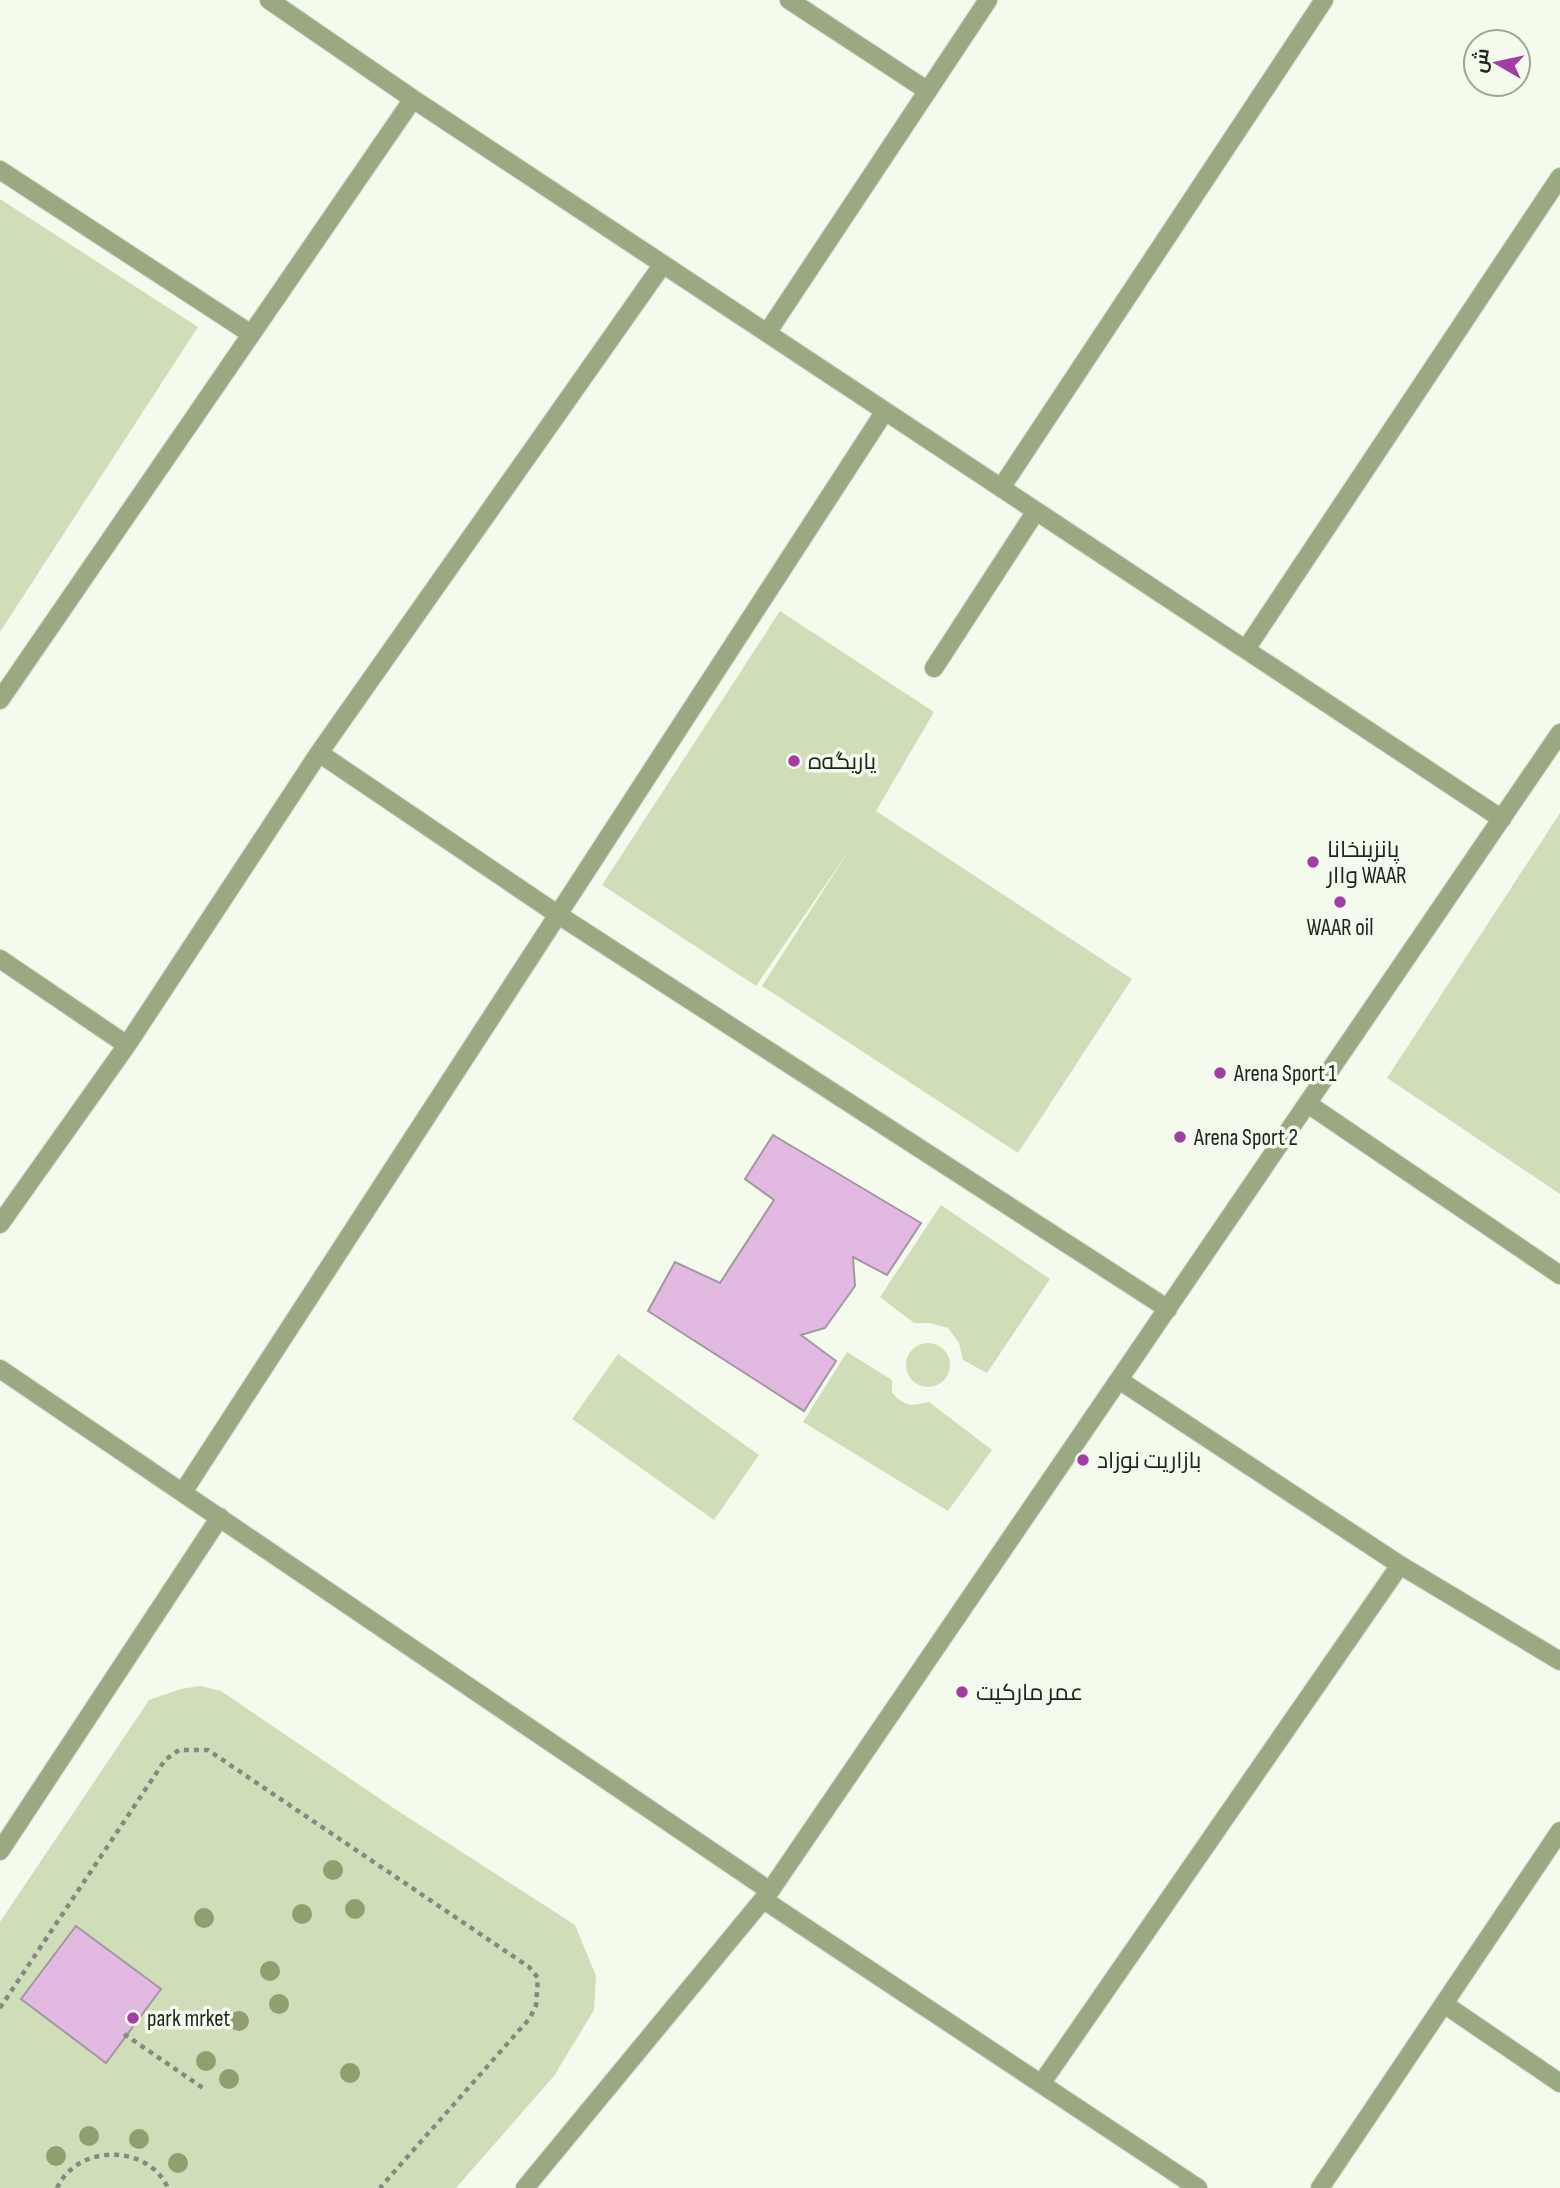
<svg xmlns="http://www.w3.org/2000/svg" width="1560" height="2188" font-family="'Sofia Sans Condensed',Cairo,sans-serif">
<rect width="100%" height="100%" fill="#f4fbec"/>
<!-- green -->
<path fill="#cfdeb9" d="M0,199L198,327L0,632Z
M780,611L934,712L876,811L1132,979L1018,1153L762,986L850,849L756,986L602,885Z
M1560,813V1194L1387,1078Z
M941,1205L1050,1279L987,1373L963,1360L959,1343L948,1328L930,1323H914L880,1297Z
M906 1365a22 22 0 1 1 44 0a22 22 0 1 1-44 0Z
M847,1352L892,1380V1393C906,1407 910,1406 929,1402L992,1450L948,1511L803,1422Z
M618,1354L759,1455L714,1520L572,1419Z
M200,1686L221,1691L395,1809L575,1925L596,1976L594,2010L554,2076L456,2188H0V1922L149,1700L181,1689Z"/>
<!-- building -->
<path fill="#e2bae1" stroke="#a397a2" stroke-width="2" d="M773,1135L921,1223L887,1275L853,1257L855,1286L825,1328L801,1335L836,1361L804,1411L648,1311L675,1262L720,1283L774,1200L745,1179Z
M76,1926L161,1989L106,2063L21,1999Z"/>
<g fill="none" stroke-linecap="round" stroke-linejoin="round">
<defs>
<path id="minor" d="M269,0L413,99L1502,819
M789,0L928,91
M0,170L251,334
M767,333L988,0
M1001,488L1324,0
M1246,649L1560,177
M934,668L1036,511
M0,700L413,99
M319,753L557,914L1168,1309
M0,959L127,1045
M1308,1104L1560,1275
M0,1224L127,1045L319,753L663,264
M0,1369L770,1891
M1119,1380L1400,1565L1560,1661
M183,1492L885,411
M0,1851L220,1517
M764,1900L1198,2188
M1444,2004L1560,2083
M1041,2084L1400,1565
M525,2188L770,1891L1560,733
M1320,2188L1560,1831"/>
</defs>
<!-- minor casing -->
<use href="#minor" stroke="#ced4c7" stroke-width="20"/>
<!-- path -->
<path stroke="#858a80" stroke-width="4.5" stroke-dasharray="5 5" stroke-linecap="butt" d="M0,2008L165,1760L179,1750H208L529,1967L538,1978L536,2005L530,2018L380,2188
M124,2034L203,2088
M57,2188C78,2143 148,2144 168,2188"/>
<!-- minor -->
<use href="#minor" stroke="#99a982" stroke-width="18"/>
</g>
<!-- trees -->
<g fill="#8f9f6f">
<circle cx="333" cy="1870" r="10"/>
<circle cx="355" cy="1909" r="10"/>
<circle cx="302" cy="1914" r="10"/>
<circle cx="204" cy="1918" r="10"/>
<circle cx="270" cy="1971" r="10"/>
<circle cx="279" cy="2004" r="10"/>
<circle cx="239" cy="2021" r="10"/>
<circle cx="206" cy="2061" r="10"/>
<circle cx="350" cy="2073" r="10"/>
<circle cx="229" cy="2079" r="10"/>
<circle cx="89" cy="2136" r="10"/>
<circle cx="139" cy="2139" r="10"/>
<circle cx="56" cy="2156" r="10"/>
<circle cx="178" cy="2163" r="10"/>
</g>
<!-- markers -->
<g fill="#a23ea3" stroke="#f4fbec" stroke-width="2.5">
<circle cx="794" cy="761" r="7"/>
<circle cx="1313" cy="862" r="7"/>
<circle cx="1340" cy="902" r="7"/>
<circle cx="1220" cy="1073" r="7"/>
<circle cx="1180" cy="1137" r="7"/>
<circle cx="1083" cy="1460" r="7"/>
<circle cx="962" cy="1692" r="7"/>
<circle cx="133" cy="2018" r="7"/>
</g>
<g text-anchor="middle" stroke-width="7" stroke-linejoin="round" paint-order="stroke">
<!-- poi labels -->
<g font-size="23" fill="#22251f" stroke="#f4fbec" text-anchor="start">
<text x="808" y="769">یاریگه‌ه</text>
<text x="1327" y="857">پانزینخانا<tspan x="1327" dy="26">واار WAAR</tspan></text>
<text x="1340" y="935" text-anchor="middle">WAAR oil</text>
<text x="1234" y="1081">Arena Sport 1</text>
<text x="1194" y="1145">Arena Sport 2</text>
<text x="1097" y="1468">بازاريت نوزاد</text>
<text x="976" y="1700">عمر ماركيت</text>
<text x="147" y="2026">park mrket</text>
</g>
</g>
<!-- north arrow -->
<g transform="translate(1497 63) rotate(279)"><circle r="33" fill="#f4fbec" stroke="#a0a59a" stroke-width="2"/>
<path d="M0-5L12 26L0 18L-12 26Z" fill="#a23ea3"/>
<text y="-10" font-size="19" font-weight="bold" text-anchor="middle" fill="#22251f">ش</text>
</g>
</svg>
